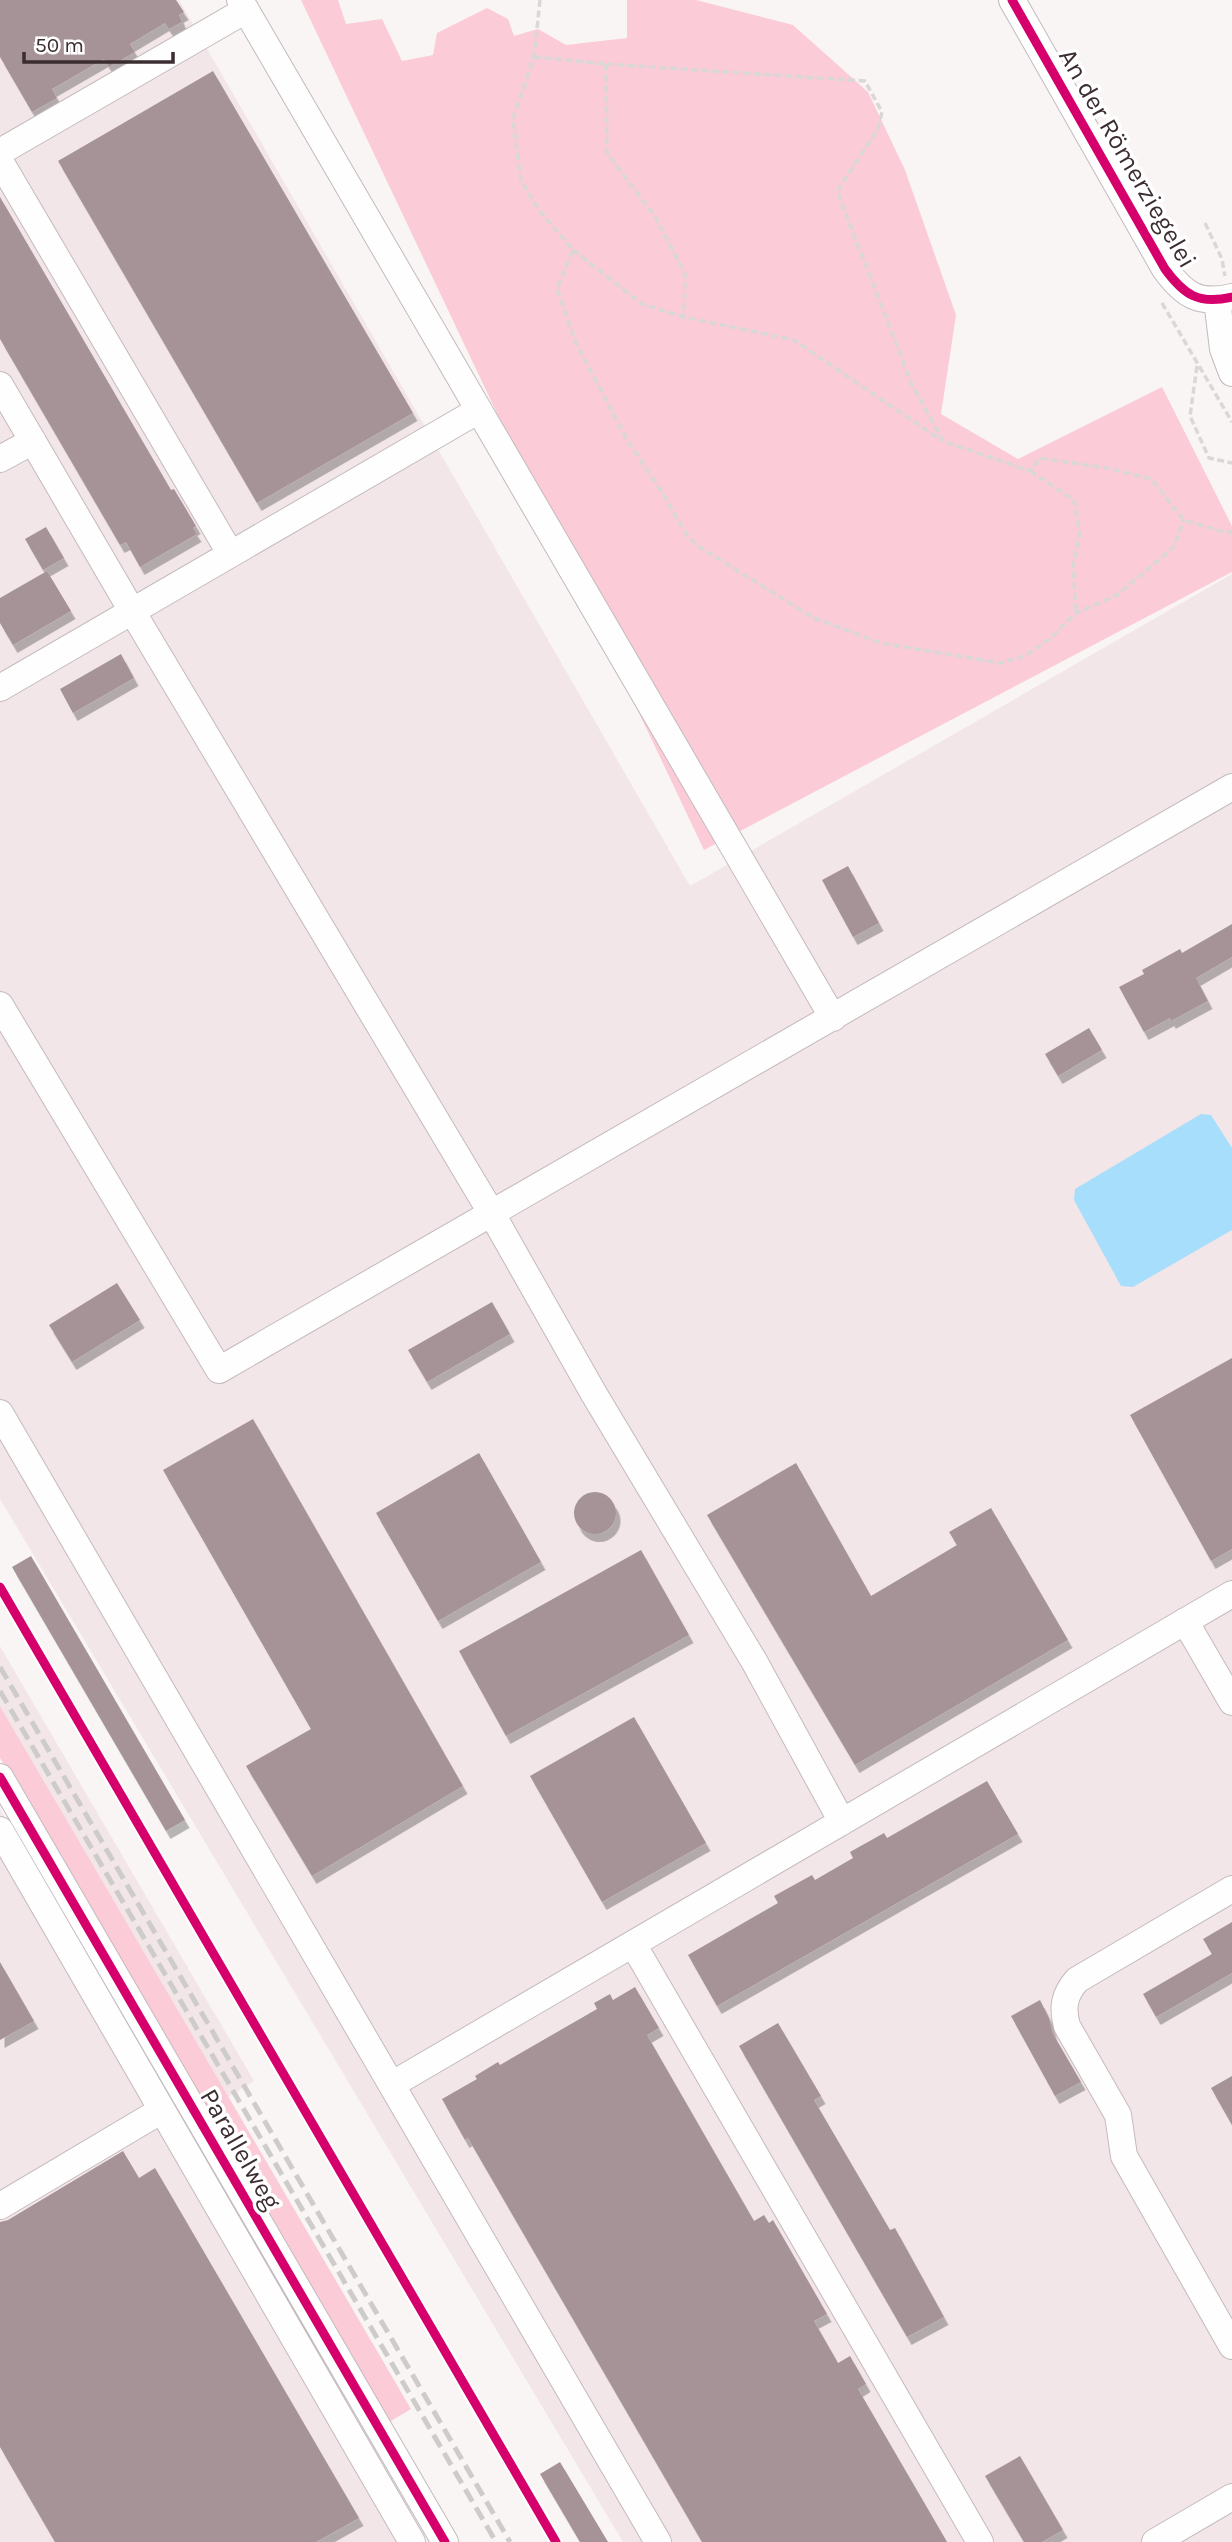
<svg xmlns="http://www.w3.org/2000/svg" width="1232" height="2542" font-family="Karla,sans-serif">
<defs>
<filter id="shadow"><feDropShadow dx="4.5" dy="8" stdDeviation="0" flood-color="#0004"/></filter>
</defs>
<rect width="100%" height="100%" fill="#f9f5f5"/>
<!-- built -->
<path fill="#f3e6e9" d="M0,0H179L690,886L1232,574V2542H623L0,1499Z
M0,1646L254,2081L228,2097L0,1706Z
M0,1809L138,2046L427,2542H0Z"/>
<!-- green -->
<path fill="#fbccd7" d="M301,0H338L346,24L382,19L402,61L433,55L437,33L487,8L508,19L514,36L538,29L566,45L627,38V0H696L793,25L868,92L905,170L956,315L941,414L1018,459L1162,387L1232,526V572L704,850Z
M0,1706L411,2409L386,2424L0,1758Z"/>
<!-- water -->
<path fill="#a7defb" d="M1201,1114L1211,1115L1232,1148V1230L1133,1287L1121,1286L1074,1200L1075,1189Z"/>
<!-- building -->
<path fill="#a59398" filter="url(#shadow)" d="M0,0H176L184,12L179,15L182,22L169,29L165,23L130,44L135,52L109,67L104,59L52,89L57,98L32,112L0,57Z
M213,71L413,413L257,503L58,161Z
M0,197L171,490L174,489L196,526L193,528L197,534L140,567L126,542L120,545L0,339Z
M46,527L64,558L43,570L25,539Z
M47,571L71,611L13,645L0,623V598Z
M121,654L134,678L73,713L60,689Z
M848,866L879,923L853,937L822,880Z
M1232,924V957L1196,978L1208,1001L1171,1021L1170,1018L1144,1032L1119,987L1144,974L1142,970L1180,949L1182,953Z
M1089,1028L1102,1050L1058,1076L1045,1054Z
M117,1283L140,1320L72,1362L49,1325Z
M492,1302L510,1334L427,1382L408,1350Z
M1232,1358V1549L1211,1561L1130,1415Z
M253,1419L463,1786L312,1876L246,1766L311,1729L163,1470Z
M479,1453L541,1562L438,1621L376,1513Z
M796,1463L871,1596L957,1545L949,1532L991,1508L1068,1640L855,1765L707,1515Z
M574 1513a21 21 0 1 1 42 0a21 21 0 1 1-42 0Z
M641,1550L689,1635L506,1736L459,1651Z
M31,1556L185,1820L166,1831L12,1567Z
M634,1717L706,1843L602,1902L530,1776Z
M987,1781L1018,1834L717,2006L688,1955L778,1903L774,1896L812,1875L815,1880L853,1858L850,1852L884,1833L887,1838Z
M1232,1922V1973L1156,2017L1143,1994L1212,1954L1203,1939Z
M0,1962L34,2021L0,2040Z
M635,1987L659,2028L647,2035L754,2221L764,2215L769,2223L773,2220L827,2314L814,2321L838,2363L850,2356L866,2384L858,2389L947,2542H702L468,2138L465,2140L442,2099L477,2079L475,2076L498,2062L500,2065L597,2009L594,2003L610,1994L613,2000Z
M1040,2000L1049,2018L1053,2034L1081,2082L1055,2096L1011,2016Z
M778,2023L821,2096L814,2100L890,2230L895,2228L944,2317L907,2337L739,2046Z
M1232,2076V2125L1211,2088Z
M123,2151L139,2178L155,2168L359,2518L316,2542H55L0,2447V2222L8,2220Z
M1020,2456L1063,2530L1042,2542H1024L985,2476Z
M560,2462L608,2542H580L540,2474Z"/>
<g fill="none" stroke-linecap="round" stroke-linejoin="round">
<defs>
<path id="minor" d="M240,0L833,1018
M1012,0L1165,269C1184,295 1199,305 1232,297
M0,152L246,10
M0,161L230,553
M1217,300L1223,349L1232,373
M0,385L132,611L492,1214L594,1394L754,1661L842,1822
M0,459L33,441
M0,688L479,410
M0,1005L219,1370L1232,787
M0,1413L658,2542
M1185,1621L1232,1702
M0,1777L445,2542
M0,1830L412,2542
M1232,1889L1077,1980C1064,1995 1062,2007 1067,2026L1118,2115L1124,2156L1232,2346
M633,1944L980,2542
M393,2084L1232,1594
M0,2206L162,2110
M1155,2542L1232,2497"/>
</defs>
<!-- minor casing -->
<use href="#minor" stroke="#c3babc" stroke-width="28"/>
<!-- path -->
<path stroke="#d9d7d7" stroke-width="3.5" stroke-dasharray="7 3.5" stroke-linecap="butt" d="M540,0L534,57L513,119L521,181L538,209L573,250L557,289L576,343L626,438L660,489L688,537L701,548L814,618L881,643L1000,663L1025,656L1050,639L1076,613L1117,595L1173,548L1184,520
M534,57L606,64L865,81L882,112L878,129L837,191L912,385L943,441L1030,471L1040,458L1107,468L1151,479L1184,520L1227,533L1232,531
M606,64L607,153L656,218L685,274L684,317
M1205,223L1222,259L1225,276
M573,250L642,304L684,317L794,340L941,440
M1162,303L1232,422
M1197,366L1190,416L1209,458L1232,463
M1030,471L1074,500L1080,535L1073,563L1076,612"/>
<!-- minor -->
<use href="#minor" stroke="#fefefe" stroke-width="26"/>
<!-- rail -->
<path stroke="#cecbcb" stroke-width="5" stroke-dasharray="14 7" stroke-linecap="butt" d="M0,1667L510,2542
M0,1691L496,2542"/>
<defs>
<path id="cycleway" d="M1012,0L1165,269C1184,295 1199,305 1232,297
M0,1587L556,2542
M0,1777L445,2542"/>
</defs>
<!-- cycleway casing -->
<use href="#cycleway" stroke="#fff" stroke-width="13"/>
<!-- cycleway -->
<use href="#cycleway" stroke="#d6006c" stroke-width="9"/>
</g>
<g text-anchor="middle" stroke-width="7" stroke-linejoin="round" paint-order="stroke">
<!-- street labels -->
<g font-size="26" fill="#3b2d30" stroke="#fff">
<text transform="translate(1128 158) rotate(60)" y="9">An der Römerziegelei</text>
<text transform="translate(241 2149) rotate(60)" y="9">Parallelweg</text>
</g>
</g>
<!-- scale -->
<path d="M24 52v10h149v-10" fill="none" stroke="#3b2d30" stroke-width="3.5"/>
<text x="35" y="52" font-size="21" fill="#3b2d30" stroke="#ffffff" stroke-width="5" paint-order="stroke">50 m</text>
</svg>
